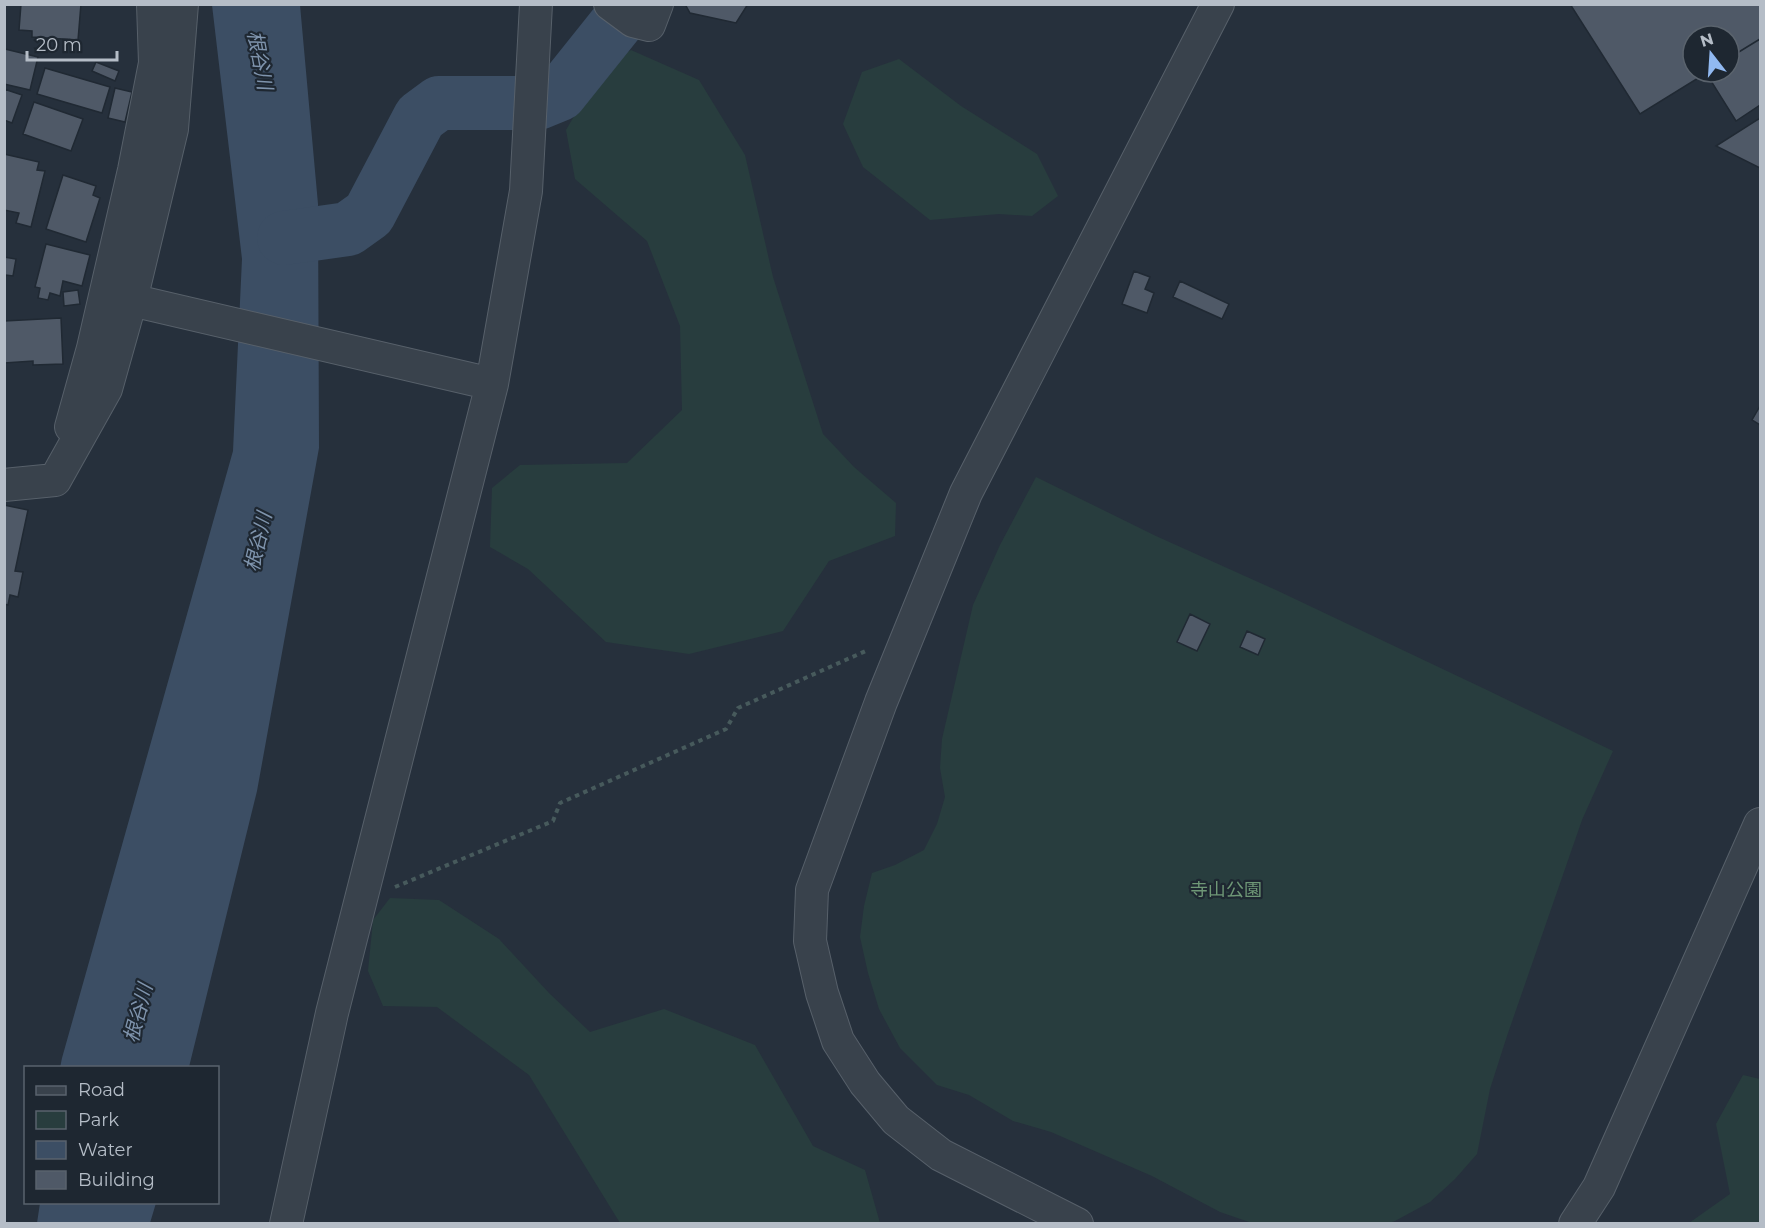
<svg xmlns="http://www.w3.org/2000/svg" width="1765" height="1228" font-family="Montserrat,'Noto Sans JP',sans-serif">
<rect width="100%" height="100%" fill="#26303c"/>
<!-- green -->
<path fill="#283d3e" d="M631,50L699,80L745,155L773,277L823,434L854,467L896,503L895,536L829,561L783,631L689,654L606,642L528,569L490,547L492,488L520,465L627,463L682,410L680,326L647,241L575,179L566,130L601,70Z
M899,59L961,106L1037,154L1058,196L1032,216L999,214L930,220L863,167L843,124L862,72Z
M1036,477L1156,536L1276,590L1487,690L1613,751L1582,820L1507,1036L1490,1089L1477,1154L1455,1179L1430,1202L1395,1221L1389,1223H1252L1220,1212L1152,1176L1051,1132L1013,1121L969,1095L937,1085L900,1048L879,1009L868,973L860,937L864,906L872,873L895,865L924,850L937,824L945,797L940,768L942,739L973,605L1000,545Z
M390,898L439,900L499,939L549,993L590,1032L664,1009L755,1045L813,1146L865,1170L880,1223H620L529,1075L437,1007L383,1006L368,971L373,920Z
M1743,1075L1760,1079V1223H1689L1730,1194L1716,1124Z"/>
<!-- water -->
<path fill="#3c4e64" d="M212,5H300L318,204L319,448L257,791L189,1067L60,1068L62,1058L233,451L242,259Z
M40,1203V1202L156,1203L150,1223H37Z"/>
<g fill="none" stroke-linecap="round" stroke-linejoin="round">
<!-- river -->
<path stroke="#3c4e64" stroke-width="54" d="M284,238L348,229L369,214L420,117L439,103H538L560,94L628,9L630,4"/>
</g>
<!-- building -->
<path fill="#4f5967" stroke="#202933" stroke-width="1.5" d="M21,4H81L78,40L32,37V31L19,30Z
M685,4H748L736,23L690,13Z
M1570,4H1760V39L1729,58V36H1693V72H1708L1640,114Z
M1760,39V105L1736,121L1706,73L1729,72V58Z
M5,49L38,57L30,90L4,84Z
M96,62L119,71L115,81L92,71Z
M45,68L110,87L102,113L37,94Z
M115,88L132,92L125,122L108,118Z
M4,89L22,95L12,123L4,120Z
M34,102L83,119L71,151L23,134Z
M1760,118V168L1716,146Z
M4,154L39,162L37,170L45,171L31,227L16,223L19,213L4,210Z
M63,175L96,186L93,195L100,198L86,242L46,229Z
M46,244L90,255L82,286L63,281L60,296L50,293L48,300L38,298L40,288L35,287Z
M4,257L16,259L13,276L6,275L4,281Z
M1134,271L1150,277L1145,289L1154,293L1147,313L1122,304Z
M1180,281L1229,304L1222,319L1173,297Z
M78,290L80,304L64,306L63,292Z
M61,318L63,364L33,365V361L4,363V321Z
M1760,406V425L1752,420Z
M4,505L28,510L15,571L23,572L18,597L10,595L8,605L4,604Z
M1190,614L1210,624L1197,651L1177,642Z
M1247,631L1265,639L1258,655L1240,647Z"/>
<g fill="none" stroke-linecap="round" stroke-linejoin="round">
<defs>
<path id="minor" d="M610,4L633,21L649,25L657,4
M131,300L492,384
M71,427L93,348L134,170L155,63L153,4
M55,480L106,389L131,300L172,129L182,4
M4,485L55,480
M286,1224L332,1013L492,384L526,191L536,4
M1077,1224L941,1155L896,1120L865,1083L838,1041L822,993L810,941L812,890L881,702L966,493L1218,4
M1575,1224L1599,1187L1760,824"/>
</defs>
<!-- minor casing -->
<use href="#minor" stroke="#57606a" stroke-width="34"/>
<!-- path -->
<path stroke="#475a5c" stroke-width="4" stroke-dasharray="4.5 4.5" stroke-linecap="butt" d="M395,887L553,821L560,803L726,729L738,708L868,650"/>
<!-- minor -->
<use href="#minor" stroke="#39424c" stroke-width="32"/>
</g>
<g text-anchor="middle" stroke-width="4.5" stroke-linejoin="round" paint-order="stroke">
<!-- park labels -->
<g font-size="18" fill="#6e9776" stroke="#1e2731">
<text x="1226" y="896">寺山公園</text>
</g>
<!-- water labels -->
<g font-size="20" font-style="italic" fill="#7f94ad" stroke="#1e2731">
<text transform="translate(260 60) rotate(79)" y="7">根谷川</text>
<text transform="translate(258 542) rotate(-77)" y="7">根谷川</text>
<text transform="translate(138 1013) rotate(-75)" y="7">根谷川</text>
</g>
</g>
<!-- border -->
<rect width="1765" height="1228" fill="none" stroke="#b5bdc7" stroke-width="12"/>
<!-- legend -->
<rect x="24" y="1066" width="195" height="138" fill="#1e2731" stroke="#5a636d" stroke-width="1.5"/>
<rect x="36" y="1086" width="30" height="9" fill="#39424c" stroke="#5a636d" stroke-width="1.5"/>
<text x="78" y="1096" font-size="18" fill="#b5bdc7">Road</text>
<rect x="36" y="1111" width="30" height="18" fill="#283d3e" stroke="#5a636d" stroke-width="1.5"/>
<text x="78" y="1126" font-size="18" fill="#b5bdc7">Park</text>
<rect x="36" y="1141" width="30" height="18" fill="#3c4e64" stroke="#5a636d" stroke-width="1.5"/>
<text x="78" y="1156" font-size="18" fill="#b5bdc7">Water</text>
<rect x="36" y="1171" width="30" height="18" fill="#4f5967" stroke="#5a636d" stroke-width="1.5"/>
<text x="78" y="1186" font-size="18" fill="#b5bdc7">Building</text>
<!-- north arrow -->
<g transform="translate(1711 54) rotate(343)"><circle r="28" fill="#1e2731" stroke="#5a636d" stroke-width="1.5"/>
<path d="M0-4.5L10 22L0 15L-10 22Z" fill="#91b9f1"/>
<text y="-9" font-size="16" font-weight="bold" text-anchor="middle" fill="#b5bdc7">N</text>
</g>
<!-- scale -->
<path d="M27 51v9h90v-9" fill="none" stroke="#b5bdc7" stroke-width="3"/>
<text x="36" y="51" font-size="18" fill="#b5bdc7" stroke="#1e2731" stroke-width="4.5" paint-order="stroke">20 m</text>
</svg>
